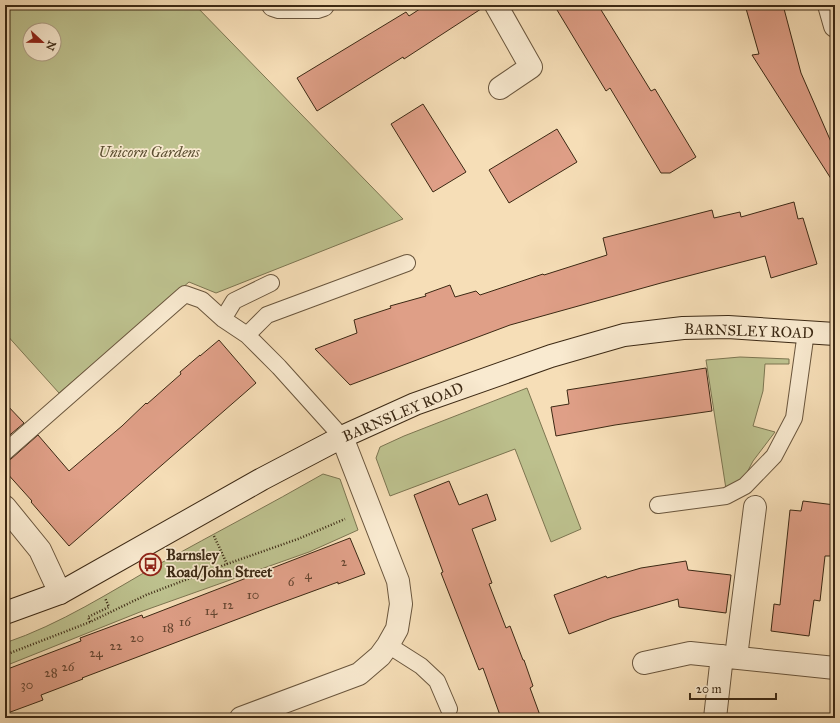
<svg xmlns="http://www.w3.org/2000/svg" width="840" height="723" font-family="'IM FELL Great Primer',serif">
<rect width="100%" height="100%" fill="#f6deb7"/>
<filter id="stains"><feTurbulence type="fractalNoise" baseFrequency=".005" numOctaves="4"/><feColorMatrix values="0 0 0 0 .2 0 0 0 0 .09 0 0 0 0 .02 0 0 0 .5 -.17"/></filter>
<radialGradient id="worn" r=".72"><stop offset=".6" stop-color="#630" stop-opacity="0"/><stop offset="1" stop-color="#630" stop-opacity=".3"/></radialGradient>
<!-- green -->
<path fill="#bdc18e" stroke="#7c7551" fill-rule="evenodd" d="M5,5H195L403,219L216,293L189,282L59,393L5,333ZM30,30H54V54H30Z
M740,357L789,359V364H765L763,391L753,426L775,432L753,461L742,482L726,489L706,360Z
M527,388L581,529L551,542L515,449L390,496L376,458L380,447L404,436Z
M323,474L340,479L358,530L309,552L140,612L5,666V643C61,624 110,592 161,563C215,533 269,505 323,474Z"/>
<!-- building -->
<path fill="#df9f87" stroke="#3c2914" d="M426,5H484V7L404,59L403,57L317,111L297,78L406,12L409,16Z
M554,5H598L651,91L655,89L696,157L670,173H661L610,88L606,91Z
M745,5H783L801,73L835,151V185L752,55L759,54Z
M423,104L466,172L433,192L391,124Z
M557,129L577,162L509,203L489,170Z
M794,202L798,219L803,218L817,264L771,278L765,256L661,283L510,325L350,385L315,349L357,333L354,320L391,308L390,306L426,296L425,294L450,285L455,297L476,291L480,295L543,274L544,275L607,255L603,238L712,210L714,218L740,212L741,217Z
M219,340L256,383L69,546L31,502L32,501L5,471V461L11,459L38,435L69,471L122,426L146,403L147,404L181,374L180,372L200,355V356Z
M706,368L712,411L615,425L556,436L551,407L569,404L567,390Z
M5,403L24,423L5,439Z
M449,481L459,505L487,494L496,520L472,529L492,583L489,584L506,628L510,626L523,660H524L533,686L530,688L541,718H501L483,668L479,670L441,573L443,572L414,495Z
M803,501L835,505V540L833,556H825L820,601L814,600L809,636L771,631L774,604L780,605L790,510L801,511Z
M350,538L365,574L338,584V582L267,608L82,678L83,679L41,695L43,700L5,714V670L81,641L80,638L99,631L142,615L143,618Z
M686,561L688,570L731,575L726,613L679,607L678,599L612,618L569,634L554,595L606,576L607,578L641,568Z"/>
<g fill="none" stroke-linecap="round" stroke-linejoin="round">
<defs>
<path id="lane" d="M223,319L234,301L271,283
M247,335L267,315L407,263
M5,452L185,294L202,300L223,319L247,335L279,367L342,437
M658,505L726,496L745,486L774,456L794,418L806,332
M388,645L421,666L437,681L449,709"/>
<path id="street" d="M273,5L279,7H317L323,5
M496,5L531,67L500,88
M829,5L835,26
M5,507L40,550L60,593
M736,657L755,507
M644,663L690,653L835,668
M241,718L359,674L380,656L388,645L397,629L401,604L398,581L342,437
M715,718L722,656"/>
<path id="secondary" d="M5,613L60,593L262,479L342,437L415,404L551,356L624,335L683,328L728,327L835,334"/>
</defs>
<!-- lane casing -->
<use href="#lane" stroke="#6a563d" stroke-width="18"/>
<!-- street casing -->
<use href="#street" stroke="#6a563d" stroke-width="24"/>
<!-- secondary casing -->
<use href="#secondary" stroke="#3c2914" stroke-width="24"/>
<!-- path -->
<path stroke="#3c2914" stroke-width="2.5" stroke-dasharray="1 2" stroke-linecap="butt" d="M214,536L227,564
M90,622L88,617L109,607L105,598
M5,655L90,622L146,595L227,564L298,539L345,519"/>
<!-- lane -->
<use href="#lane" stroke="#f9ead0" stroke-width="16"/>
<!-- street -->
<use href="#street" stroke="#f9ead0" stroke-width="22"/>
<!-- secondary -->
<use href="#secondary" stroke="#f9ead0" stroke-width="22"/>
</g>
<!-- icons -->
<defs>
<symbol id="bus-ring" viewBox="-11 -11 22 22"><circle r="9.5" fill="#f9ead0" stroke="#8f2418" stroke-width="1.5"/><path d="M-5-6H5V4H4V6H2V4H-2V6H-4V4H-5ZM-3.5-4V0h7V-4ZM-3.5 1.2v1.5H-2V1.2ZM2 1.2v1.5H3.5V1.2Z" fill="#8f2418"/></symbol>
</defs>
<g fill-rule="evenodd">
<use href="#bus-ring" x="138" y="552" width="25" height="25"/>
</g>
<g text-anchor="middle" stroke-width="3.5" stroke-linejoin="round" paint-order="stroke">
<!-- number labels -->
<g font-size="13" fill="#654631">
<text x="344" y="566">2</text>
<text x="308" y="579">4</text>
<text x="291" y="586">6</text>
<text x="253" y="599">10</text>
<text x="228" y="609">12</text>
<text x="211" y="615">14</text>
<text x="185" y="626">16</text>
<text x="168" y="632">18</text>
<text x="137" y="642">20</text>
<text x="116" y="650">22</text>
<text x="96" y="657">24</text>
<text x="68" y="671">26</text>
<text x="51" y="677">28</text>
<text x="27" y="689">30</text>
</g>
<!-- park labels -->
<g font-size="15" font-style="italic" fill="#5c4f32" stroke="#f9ead0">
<text x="149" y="157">Unicorn Gardens</text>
</g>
<!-- street labels -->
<g font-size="15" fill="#3c2914" stroke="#f9ead0">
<text transform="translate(749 331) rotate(2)" y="5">BARNSLEY ROAD</text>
<text transform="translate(403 412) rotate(-23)" y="5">BARNSLEY ROAD</text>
</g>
<!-- poi labels -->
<g font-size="15" font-weight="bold" fill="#3c2914" stroke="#f9ead0" text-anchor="start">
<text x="166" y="560">Barnsley<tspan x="166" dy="17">Road/John Street</tspan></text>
</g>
</g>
<!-- margin -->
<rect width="840" height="723" fill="none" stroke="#f6deb7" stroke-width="20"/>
<rect x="6" y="6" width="828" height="711" fill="none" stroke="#3c2914" stroke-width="2"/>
<rect x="10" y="10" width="820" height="703" fill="none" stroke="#3c2914"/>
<!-- north arrow -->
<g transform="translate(42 42) rotate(112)"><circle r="19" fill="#f9ead0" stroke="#ad9d85"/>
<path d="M0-3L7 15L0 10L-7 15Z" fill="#8f2418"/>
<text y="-6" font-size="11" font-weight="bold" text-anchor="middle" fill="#3c2914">N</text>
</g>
<!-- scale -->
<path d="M690 693v6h86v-6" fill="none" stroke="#3c2914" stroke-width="2"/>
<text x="696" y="693" font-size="12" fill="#3c2914" stroke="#f9ead0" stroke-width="3" paint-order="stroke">20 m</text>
<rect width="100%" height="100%" filter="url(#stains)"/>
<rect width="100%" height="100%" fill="url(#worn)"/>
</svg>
